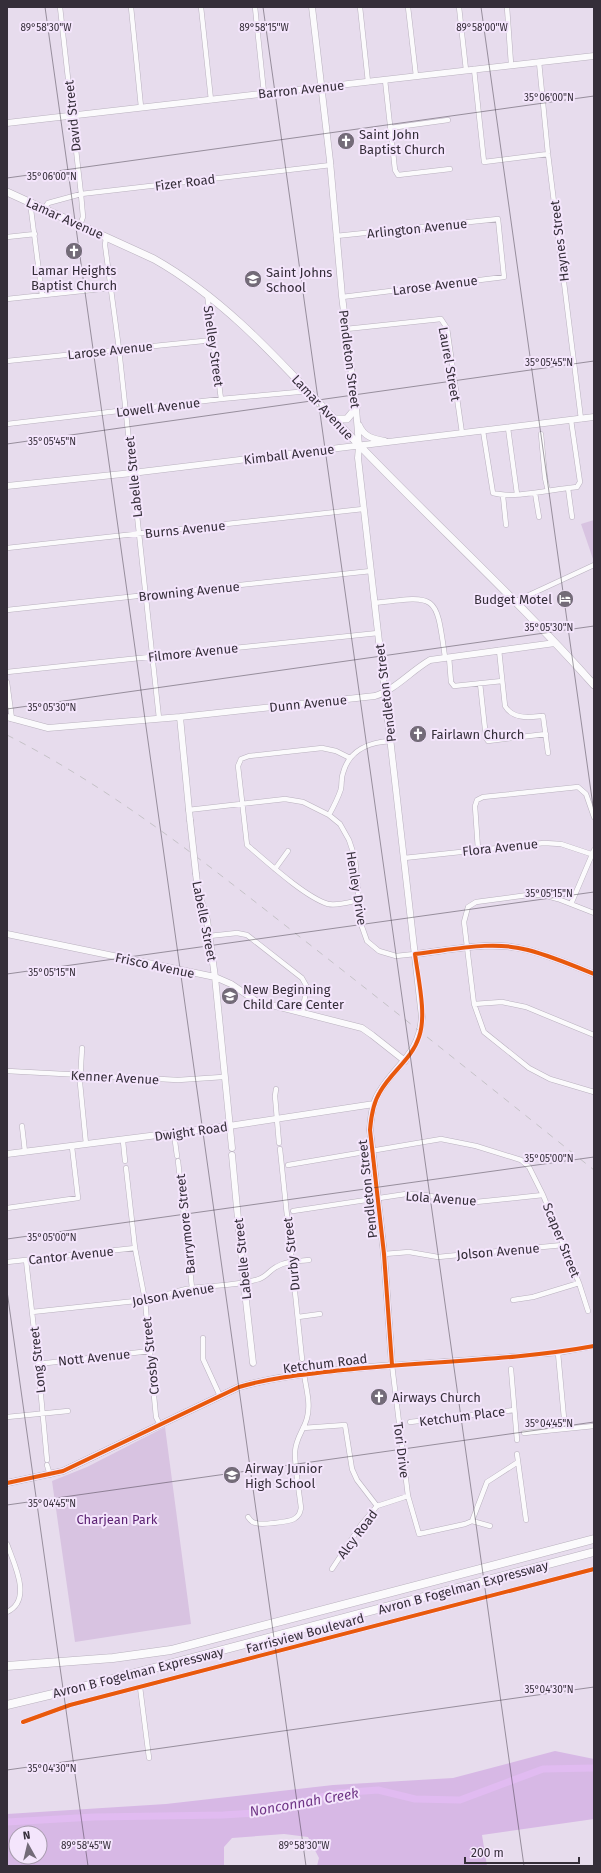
<svg xmlns="http://www.w3.org/2000/svg" width="601" height="1873" font-family="'Fira Sans',sans-serif">
<rect width="100%" height="100%" fill="#e7dced"/>
<!-- green -->
<path fill="#d8c3e1" d="M594,520V559H593L581,524Z
M165,1427L191,1624L75,1642L52,1481L87,1467Z"/>
<!-- forest -->
<path fill="#d7b8e5" fill-rule="evenodd" d="M555,1751L594,1759V1819L482,1835L487,1866H317L319,1858L308,1837L284,1834L232,1838L224,1847V1866H7V1814L166,1804L333,1785L453,1778ZM16,1833H40V1857H16Z"/>
<g fill="none" stroke-linecap="round" stroke-linejoin="round">
<!-- river -->
<path stroke="#e1bbf1" stroke-width="7" d="M7,1822L94,1817L223,1815L255,1813L338,1793L378,1790L415,1799L460,1800L543,1769L594,1768"/>
<defs>
<path id="street" d="M60,7L81,194L83,217L80,225
M131,7L141,107
M201,7L211,100
M255,7L264,93
M360,7L368,82
M408,7L416,76
M459,7L466,70
M507,7L511,64
M539,62L548,154L581,419
M474,69L484,162L548,154
M385,80L395,170L398,175L450,169
M390,128L448,120
M30,202L42,295
M44,209L48,203L81,194L331,165
M336,236L498,219L504,277L342,297
M7,237L35,234
M106,237L105,245L119,349L159,718
M207,294L221,399
M7,299L110,288
M346,329L441,319L447,328L462,433
M7,361L213,340
M7,424L221,399L309,391
M508,428L517,494
M483,431L493,493C514,499 553,489 577,487L580,482L571,420
M541,434L545,478L548,491
M568,488L572,517
M535,493L539,517
M503,496L506,525
M7,548L363,509
M514,602L594,565
M375,603C438,595 436,594 445,657
M7,610L371,571
M499,650L505,706C513,720 530,717 543,716L548,753
M449,657L451,682L454,686L502,681
M7,672L378,633
M7,682L12,719
M480,683L486,738L488,741L546,734
M350,758L336,751L322,748L249,756L241,759L238,766L247,845C266,861 305,897 328,904C337,906 350,902 359,900
M188,810L285,799L303,802L329,815L340,824L349,840L355,858L361,924L367,941L379,951L396,956L415,954
M329,815C334,806 338,798 341,789C342,783 341,778 343,773C349,750 370,742 391,741
M478,849L475,806L477,800L483,797L578,787L586,794L594,817
M404,858L544,843L561,844L594,855
M275,869L288,851
M571,904L594,850
M594,913L558,899L543,895H528L476,902L468,907L464,922L474,1004L484,1032L529,1068L550,1079L594,1092
M209,936L237,933L247,935L302,978L307,987L302,1012
M474,1004L502,1002L526,1007L594,1035
M82,1048L80,1083L86,1144
M7,1071L178,1080L223,1077
M276,1089L275,1096L279,1143
M22,1126L25,1152
M174,1134L177,1156
M123,1141L125,1161
M280,1149L302,1359
M178,1161L192,1288
M288,1165L441,1139L476,1146L521,1160L529,1167L543,1195L579,1283L588,1311
M126,1168L135,1248L145,1300L156,1417L160,1425
M7,1208L78,1198L72,1147
M293,1211L406,1194L425,1195L462,1202H476L543,1195
M384,1254L409,1252L438,1257L563,1245
M26,1260L38,1364L47,1460
M7,1262L135,1248
M513,1300L533,1297L579,1283
M32,1312L145,1300C161,1298 176,1290 192,1288C214,1285 238,1286 259,1279C266,1277 270,1270 276,1267C286,1261 298,1261 309,1260
M298,1317L320,1314
M203,1338V1359L220,1396
M558,1353L565,1429
M38,1364L150,1351
M511,1369L517,1440
M7,1417L68,1411
M410,1422L514,1410
M303,1428L345,1425L352,1469L357,1480L377,1506
M524,1433L594,1426
M517,1454L526,1520
M518,1462L487,1482L472,1521L465,1524L419,1534L408,1496L392,1365L558,1353L594,1346
M47,1465L50,1475
M248,1517C250,1520 252,1523 256,1523C261,1525 289,1522 294,1519C299,1516 300,1513 301,1508C299,1490 295,1470 295,1452C296,1437 304,1430 307,1418C311,1404 306,1388 304,1374
M472,1521L490,1526
M7,1544C14,1564 33,1600 7,1612
M332,1569L361,1525L377,1506L408,1496
M140,1687L149,1758
M23,1722L70,1705L594,1569"/>
<path id="secondary" d="M7,123L594,56
M359,425C364,437 373,439 385,441
M7,486L132,473L594,417
M7,717L48,728L180,717L375,696C395,690 411,671 430,660L555,643
M180,717L190,820
M196,874L198,891L207,920L215,977L232,1148
M7,934L215,977L231,984L256,1001L362,1028L372,1035L405,1061
M415,954C452,950 492,940 528,950C551,956 572,965 594,974
M7,1154L229,1126L374,1104
M232,1155L244,1283L253,1363
M7,1483L63,1471L239,1387C288,1373 341,1370 392,1365L384,1254L370,1130C371,1117 372,1103 380,1091C398,1062 419,1055 422,1017L358,458L359,446L356,408L342,296L330,161L312,7"/>
<path id="primary" d="M7,192L154,259C237,306 295,380 361,447C438,527 520,602 594,685
M335,419H347L356,408"/>
<path id="highway" d="M7,1666L113,1658L171,1650L594,1539
M7,1705L74,1689L594,1552"/>
</defs>
<!-- street casing -->
<use href="#street" stroke="#b9b1be" stroke-width="5.5"/>
<!-- secondary casing -->
<use href="#secondary" stroke="#b9b1be" stroke-width="7"/>
<!-- primary casing -->
<use href="#primary" stroke="#b9b1be" stroke-width="8"/>
<!-- highway casing -->
<use href="#highway" stroke="#b9b1be" stroke-width="9"/>
<!-- street -->
<use href="#street" stroke="#fbfafc" stroke-width="4.5"/>
<!-- secondary -->
<use href="#secondary" stroke="#fbfafc" stroke-width="6"/>
<!-- primary -->
<use href="#primary" stroke="#fbfafc" stroke-width="7"/>
<!-- highway -->
<use href="#highway" stroke="#fbfafc" stroke-width="8"/>
<!-- rail -->
<path stroke="#c5c2c7" stroke-width="1" stroke-dasharray="7 7" stroke-linecap="butt" d="M7,735C113,789 207,864 300,937C399,1014 496,1092 594,1170"/>
<defs>
<path id="secondary-bridge" d="M190,820L196,874"/>
</defs>
<!-- secondary-bridge casing -->
<use href="#secondary-bridge" stroke="#b9b1be" stroke-width="7" stroke-linecap="butt"/>
<!-- secondary-bridge -->
<use href="#secondary-bridge" stroke="#fbfafc" stroke-width="6"/>
<defs>
<path id="cycleway" d="M392,1365L384,1254L370,1130C371,1117 373,1103 380,1092C391,1072 412,1059 419,1037C427,1015 418,978 415,954C452,950 492,940 528,950C551,956 572,965 594,974
M7,1483L63,1471L239,1387C273,1377 308,1374 343,1370C427,1361 512,1361 594,1346
M23,1722L70,1705L594,1569"/>
</defs>
<!-- cycleway casing -->
<use href="#cycleway" stroke="#f4e5fc" stroke-width="6"/>
<!-- cycleway -->
<use href="#cycleway" stroke="#e8590c" stroke-width="4"/>
</g>
<!-- ticks -->
<path fill="none" stroke="#352e39" stroke-width="1" stroke-opacity="0.45" d="M45,7L306,1866M263,7L524,1866M481,7L594,813M7,178L594,96M7,444L594,361M7,709L594,626M7,974L594,892M7,1239L594,1157M7,1291L88,1866M7,1505L594,1422M7,1770L594,1687"/>
<!-- icons -->
<defs>
<symbol id="church-disc" viewBox="-11 -11 22 22"><circle r="9.5" fill="#736b78" stroke="#f4e5fc"/><path d="M-1.2-6h2.4v3.5h3.3v2.4h-3.3V6h-2.4V-.1h-3.3v-2.4h3.3Z" fill="#fff"/></symbol>
<symbol id="school-disc" viewBox="-11 -11 22 22"><circle r="9.5" fill="#736b78" stroke="#f4e5fc"/><path d="M0-5L7-2L0 1L-7-2ZM-4 1L0 2.5L4 1V4Q0 6-4 4Z" fill="#fff"/></symbol>
<symbol id="hotel-disc" viewBox="-11 -11 22 22"><circle r="9.5" fill="#736b78" stroke="#f4e5fc"/><path d="M-6-4.5h1.5V1H6V5H4.5V3h-9V5H-6ZM-4 0a1.8 1.8 0 1 1 3.6 0ZM.5 0V-2.5h3Q6-2.5 6 0Z" fill="#fff"/></symbol>
</defs>
<g fill-rule="evenodd">
<use href="#church-disc" x="336" y="131" width="20" height="20"/>
<use href="#church-disc" x="64" y="241" width="20" height="20"/>
<use href="#school-disc" x="243" y="269" width="20" height="20"/>
<use href="#hotel-disc" x="555" y="589" width="20" height="20"/>
<use href="#church-disc" x="408" y="724" width="20" height="20"/>
<use href="#school-disc" x="220" y="986" width="20" height="20"/>
<use href="#church-disc" x="369" y="1387" width="20" height="20"/>
<use href="#school-disc" x="222" y="1465" width="20" height="20"/>
</g>
<g text-anchor="middle" stroke-width="4" stroke-linejoin="round" paint-order="stroke">
<!-- street labels -->
<g font-size="13" fill="#352e39" stroke="#f4e5fc">
<text transform="translate(301 89) rotate(-6)" y="5">Barron Avenue</text>
<text transform="translate(72 116) rotate(-96)" y="5">David Street</text>
<text transform="translate(185 182) rotate(-7)" y="5">Fizer Road</text>
<text transform="translate(65 218) rotate(24)" y="5">Lamar Avenue</text>
<text transform="translate(417 228) rotate(-6)" y="5">Arlington Avenue</text>
<text transform="translate(559 241) rotate(-97)" y="5">Haynes Street</text>
<text transform="translate(435 285) rotate(-7)" y="5">Larose Avenue</text>
<text transform="translate(214 346) rotate(82)" y="5">Shelley Street</text>
<text transform="translate(110 350) rotate(-6)" y="5">Larose Avenue</text>
<text transform="translate(350 359) rotate(83)" y="5">Pendleton Street</text>
<text transform="translate(450 364) rotate(80)" y="5">Laurel Street</text>
<text transform="translate(158 407) rotate(-7)" y="5">Lowell Avenue</text>
<text transform="translate(323 407) rotate(47)" y="5">Lamar Avenue</text>
<text transform="translate(289 454) rotate(-7)" y="5">Kimball Avenue</text>
<text transform="translate(133 477) rotate(-96)" y="5">Labelle Street</text>
<text transform="translate(185 529) rotate(-6)" y="5">Burns Avenue</text>
<text transform="translate(189 591) rotate(-6)" y="5">Browning Avenue</text>
<text transform="translate(193 652) rotate(-6)" y="5">Filmore Avenue</text>
<text transform="translate(385 693) rotate(-97)" y="5">Pendleton Street</text>
<text transform="translate(308 703) rotate(-6)" y="5">Dunn Avenue</text>
<text transform="translate(500 847) rotate(-6)" y="5">Flora Avenue</text>
<text transform="translate(357 888) rotate(81)" y="5">Henley Drive</text>
<text transform="translate(205 921) rotate(79)" y="5">Labelle Street</text>
<text transform="translate(155 965) rotate(12)" y="5">Frisco Avenue</text>
<text transform="translate(115 1077) rotate(3)" y="5">Kenner Avenue</text>
<text transform="translate(191 1131) rotate(-8)" y="5">Dwight Road</text>
<text transform="translate(367 1189) rotate(-96)" y="5">Pendleton Street</text>
<text transform="translate(441 1198) rotate(4)" y="5">Lola Avenue</text>
<text transform="translate(185 1224) rotate(-96)" y="5">Barrymore Street</text>
<text transform="translate(562 1240) rotate(68)" y="5">Scaper Street</text>
<text transform="translate(498 1251) rotate(-5)" y="5">Jolson Avenue</text>
<text transform="translate(291 1254) rotate(-96)" y="5">Durby Street</text>
<text transform="translate(71 1255) rotate(-6)" y="5">Cantor Avenue</text>
<text transform="translate(242 1259) rotate(-96)" y="5">Labelle Street</text>
<text transform="translate(173 1294) rotate(-10)" y="5">Jolson Avenue</text>
<text transform="translate(150 1356) rotate(-96)" y="5">Crosby Street</text>
<text transform="translate(94 1357) rotate(-6)" y="5">Nott Avenue</text>
<text transform="translate(37 1360) rotate(-96)" y="5">Long Street</text>
<text transform="translate(325 1363) rotate(-7)" y="5">Ketchum Road</text>
<text transform="translate(462 1416) rotate(-7)" y="5">Ketchum Place</text>
<text transform="translate(402 1450) rotate(83)" y="5">Tori Drive</text>
<text transform="translate(357 1534) rotate(-53)" y="5">Alcy Road</text>
<text transform="translate(463 1587) rotate(-15)" y="5">Avron B Fogelman Expressway</text>
<text transform="translate(305 1633) rotate(-15)" y="5">Farrisview Boulevard</text>
<text transform="translate(138 1672) rotate(-14)" y="5">Avron B Fogelman Expressway</text>
</g>
<!-- poi labels -->
<g font-size="13" fill="#352e39" stroke="#f4e5fc" text-anchor="start">
<text x="359" y="139">Saint John<tspan x="359" dy="15">Baptist Church</tspan></text>
<text x="74" y="275" text-anchor="middle">Lamar Heights<tspan x="74" dy="15">Baptist Church</tspan></text>
<text x="266" y="277">Saint Johns<tspan x="266" dy="15">School</tspan></text>
<text x="552" y="604" text-anchor="end">Budget Motel</text>
<text x="431" y="739">Fairlawn Church</text>
<text x="243" y="994">New Beginning<tspan x="243" dy="15">Child Care Center</tspan></text>
<text x="392" y="1402">Airways Church</text>
<text x="245" y="1473">Airway Junior<tspan x="245" dy="15">High School</tspan></text>
</g>
<!-- park labels -->
<g font-size="13" fill="#5d2374" stroke="#f4e5fc">
<text x="117" y="1524">Charjean Park</text>
</g>
<!-- water labels -->
<g font-size="14" font-style="italic" fill="#6f3586" stroke="#f4e5fc">
<text transform="translate(304 1802) rotate(-10)" y="5">Nonconnah Creek</text>
</g>
</g>
<g font-size="10" text-anchor="middle" fill="#352e39" stroke="#f4e5fc" stroke-width="4" stroke-linejoin="round" paint-order="stroke">
<text x="46" y="31">89°58'30"W</text>
<text x="264" y="31">89°58'15"W</text>
<text x="482" y="31">89°58'00"W</text>
<text x="549" y="101">35°06'00"N</text>
<text x="52" y="180">35°06'00"N</text>
<text x="549" y="366">35°05'45"N</text>
<text x="52" y="445">35°05'45"N</text>
<text x="549" y="631">35°05'30"N</text>
<text x="52" y="711">35°05'30"N</text>
<text x="549" y="897">35°05'15"N</text>
<text x="52" y="976">35°05'15"N</text>
<text x="549" y="1162">35°05'00"N</text>
<text x="52" y="1241">35°05'00"N</text>
<text x="549" y="1427">35°04'45"N</text>
<text x="52" y="1507">35°04'45"N</text>
<text x="549" y="1693">35°04'30"N</text>
<text x="52" y="1772">35°04'30"N</text>
<text x="86" y="1849">89°58'45"W</text>
<text x="304" y="1849">89°58'30"W</text>
</g>
<!-- border -->
<rect width="601" height="1873" fill="none" stroke="#352e39" stroke-width="16"/>
<!-- north arrow -->
<g transform="translate(28 1845) rotate(352)"><circle r="19" fill="#f4e5fc" stroke="#a89cae"/>
<path d="M0-3L7 15L0 10L-7 15Z" fill="#736b78"/>
<text y="-6" font-size="11" font-weight="bold" text-anchor="middle" fill="#352e39">N</text>
</g>
<!-- scale -->
<path d="M465 1857v6h114v-6" fill="none" stroke="#352e39" stroke-width="2"/>
<text x="471" y="1857" font-size="12" fill="#352e39" stroke="#f4e5fc" stroke-width="3" paint-order="stroke">200 m</text>
</svg>
